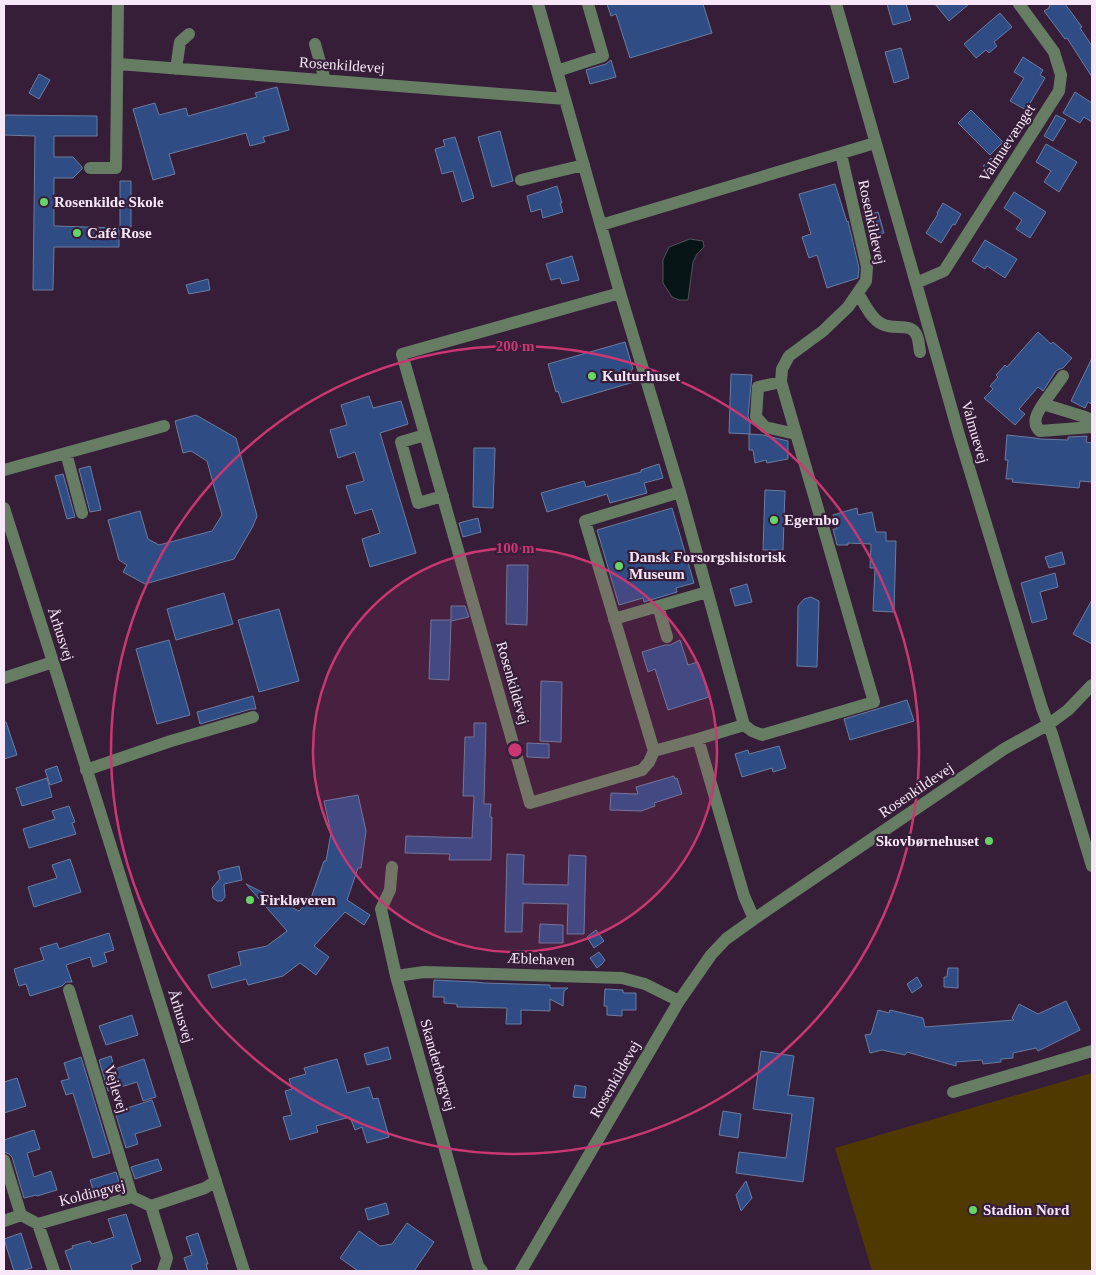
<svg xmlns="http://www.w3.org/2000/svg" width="1096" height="1275" font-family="Georgia,serif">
<rect width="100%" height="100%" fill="#361e39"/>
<!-- green -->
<path fill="#503900" d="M1092,1073V1271H872L835,1148Z"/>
<!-- water -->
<path fill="#071516" stroke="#4f545a" d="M690,239L703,241L704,247L697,254L693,262L688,300H679L672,297L663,283V260L669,247Z"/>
<!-- building -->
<path fill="#304c85" stroke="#6a7d9f" d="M607,4H703L712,33L630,58L616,14L611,16Z
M887,4H906L911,20L893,25Z
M935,4H969L949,21Z
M1050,4H1065L1082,27L1080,28L1092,46V77L1067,38L1065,39L1044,11L1049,8Z
M1000,13L1012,27L994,42L997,46L989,53L986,50L976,58L964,44Z
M901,48L909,78L894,83L885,52Z
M1023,57L1043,70L1040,75L1045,78L1026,110L1010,101L1024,78L1014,72Z
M611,60L616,77L590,84L586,70L606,64Z
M39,74L50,80L39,99L29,93Z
M277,87L289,130L263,137L265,142L250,146L246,133L169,154L175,174L153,180L133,109L155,103L159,115L186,108L188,116L257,97L255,93Z
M1075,92L1092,103V122L1084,117L1080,123L1063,113Z
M971,110L1003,142L990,155L958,123Z
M4,115L97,116V136H54V157H73L82,167V169L73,178H54V226L119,228V247H54L53,290H33L35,136L4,135Z
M1056,115L1066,120L1053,141L1044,136Z
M500,131L513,181L492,187L478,137Z
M455,137L474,198L462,202L453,171L442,174L435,149L445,146L443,140Z
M1046,144L1077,162L1059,192L1044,182L1051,171L1036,162Z
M991,158L999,166L991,174L983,166Z
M120,181H131V227H120Z
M835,184L847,222L848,221L859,268L858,278L827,288L817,255L809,258L802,237L811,234L799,194Z
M557,186L562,203H560L563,212L543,218L541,209L531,212L527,196Z
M1014,192L1046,212L1030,238L1016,229L1022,220L1004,208Z
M943,203L961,214L955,225L953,224L941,243L926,233L938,214L937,213Z
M878,212L884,233L880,234L881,238L870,242L864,216Z
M985,240L1017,259L1005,278L987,266L985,269L972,261Z
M572,256L579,280L562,284L560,278L551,280L546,264Z
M208,279L210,290L189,294L186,285Z
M1038,332L1051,344L1053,342L1072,358L1063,368L1059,369L1056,371L1043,391L1038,387L1019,409L1025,414L1015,425L984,398L993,389L990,386L998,377L996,375L1005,365L1007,367Z
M625,342L633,369L631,370L634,382L562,403L558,391L556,392L548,364Z
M1092,358V404L1088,402L1085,408L1071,401Z
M731,374L752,375L748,416L750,422V434L729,433Z
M369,396L373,408L401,401L408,424L380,433L416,553L370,567L362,539L380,533L372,509L355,514L346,486L364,481L355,452L338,458L330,430L347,425L341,405Z
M196,415L236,438L257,516L253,526L234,559L145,584L123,572L127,565L119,560L108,520L140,511L148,539L159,545L212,531L222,515L207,461L191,451L183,453L175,421Z
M749,434L763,435L788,441V459L767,463L766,460L755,463L753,450H749Z
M1007,435L1035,438L1040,439L1068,440V437L1087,436L1086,442L1092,443V482L1080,481L1079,488L1012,482L1013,479H1006L1008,460H1005Z
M474,448H495L493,508L473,507Z
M659,464L663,478L644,483L647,493L610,503L607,494L547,512L541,493L584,481L586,487L641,472V470Z
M90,466L101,510L90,512L79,469Z
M63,474L75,517L67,519L55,476Z
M765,490L785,491L783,550H763Z
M672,508L694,583L676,588L677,592L644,602L643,598L619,605L597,530Z
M857,508L858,515L872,512L876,532H886V541H896L894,612L873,611L875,568H870L871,544L848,543V545H837L833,529H837L833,515Z
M478,518L481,532L463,537L459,523Z
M1062,552L1065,564L1049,568L1045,557Z
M507,565H528L527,625L506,624Z
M1055,573L1058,587L1040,592L1047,619L1032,623L1021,583Z
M747,584L752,602L735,606L730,589Z
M224,593L233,624L176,640L167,609Z
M811,597L819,601L817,667L797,666L798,606L804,599Z
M1092,600V644L1073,634Z
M451,606H465L469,617L451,621L449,680L429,679L431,620H451Z
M279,609L299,681L259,692L238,620Z
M169,640L190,715L157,724L136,649Z
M680,640L688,665L698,662L709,697L668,710L655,669L648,672L642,652L665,645H670Z
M541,681L562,682L561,742L540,741Z
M253,696L256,709H251L200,724L197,712Z
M907,700L914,721L850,740L844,719Z
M4,722H6L17,755L4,759Z
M474,723H486L484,804H491L490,817H492L491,860H449L450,854L405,853L406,836L472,838L474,796H463L465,737H474Z
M527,743L549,744V758L527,757Z
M779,746L786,768L773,772L772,768L742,777L735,754L748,750L749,754Z
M57,766L62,781L50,785L45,770Z
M674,776L675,779L677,778L682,794L654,803L655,806L641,811L610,810L611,793L638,794L636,787Z
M47,778L52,797L22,806L16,788Z
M358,795L366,831L361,868H358L347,900L370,915L364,925L345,912L314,946L329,957L316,975L300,963L283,976L248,985L246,979L212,988L208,975L241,965L238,952L267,946L287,931L246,884L299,911L311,898L324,861H326L331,833L324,801Z
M69,806L75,822L72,823L76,834L29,848L23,829L55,819L52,811Z
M507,854L524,855L523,884L568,885L569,855L586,856L584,934H567L568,904L523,903L522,932H505Z
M70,859L81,892L34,907L28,887L57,878L52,865Z
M239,866L242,880L224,884L225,897L222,901H217L213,898L212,888L220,879L218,871Z
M540,924L563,925V943H539Z
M596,930L604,941L594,948L587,937Z
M109,933L114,950L104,953L107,962L93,967L90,957L66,965L72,982H66L62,986L30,996L26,984L19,986L14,969L44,960L40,948L57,943L59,949Z
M599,952L605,960L602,964L597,968L590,958Z
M948,968H958V988L944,987V977H947Z
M917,977L922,986L912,993L907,984Z
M434,980L476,982L484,983L550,985V988H568L564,991L563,1006L550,999V1011L521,1010V1024H506L507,1008L457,1007V1004L444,1003V997H433Z
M605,989L623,990V993H636V1010H622V1016L607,1015V1006H604Z
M1066,1001L1080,1030L1038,1051L1036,1048L1013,1053V1058L1001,1059V1062L983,1064L982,1060L956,1062V1066L907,1052L905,1055L882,1050L870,1053L865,1035L871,1034L878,1010L889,1013L890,1010L923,1018L925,1027L1014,1020L1012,1018L1019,1004L1038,1014Z
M132,1015L138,1035L106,1045L99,1026Z
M388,1047L391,1059L367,1065L364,1054Z
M761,1051L794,1056L788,1095L814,1098L803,1182L736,1173L739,1152L786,1158L792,1114L753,1109Z
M111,1056L115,1069L144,1059L156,1097L143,1101L137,1082L108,1091L99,1060Z
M81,1057L110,1153L93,1158L73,1093L66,1095L61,1081L69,1079L64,1063Z
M337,1059L347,1093L369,1087L373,1099L378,1098L389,1137L367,1143L362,1127L355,1130L350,1117L316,1126L318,1132L290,1140L283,1117L292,1115L285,1091L292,1089L289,1079L306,1074L304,1068Z
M17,1078L26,1106L4,1113V1082Z
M575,1085L586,1087L585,1098L573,1097Z
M152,1100L161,1126L135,1134L138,1144L126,1148L115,1112Z
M723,1111L741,1114L738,1138L719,1135Z
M34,1130L40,1149L27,1153L34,1177L51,1171L57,1190L37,1196L36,1195L24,1198L12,1157L9,1154L4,1152V1140Z
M158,1159L162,1170L135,1179L131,1167Z
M116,1172L120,1185L94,1193L90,1180Z
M746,1181L752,1198L741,1211L736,1195Z
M386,1203L389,1214L368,1220L365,1209Z
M126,1214L141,1261L131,1265L133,1271H72L65,1251L73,1248L72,1246L90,1241L92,1244L114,1237L108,1219Z
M407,1223L434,1242L414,1271H358L340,1258L359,1231L380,1246L392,1244Z
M21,1233L32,1268L21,1271H14L4,1239Z
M198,1233L208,1264H206L208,1271H188L184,1258L192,1255L186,1237Z"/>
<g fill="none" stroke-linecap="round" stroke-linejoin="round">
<!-- minor -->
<path stroke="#667d64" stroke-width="12" d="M538,4L620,293L680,492L744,725L698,739L654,751L585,521L680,492
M836,4L916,283L959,435L1042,708L1052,734L1092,866
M315,44L325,80
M118,64L565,99
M176,69L180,42L189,34
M557,71L603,56L588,4
M90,168H116L118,4
M521,180L584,165
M601,225L875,143
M916,283L944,271L1059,91L1061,75L1054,52L1019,4
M620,293L402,354L530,803L642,770L649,762L654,751
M858,293C864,303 871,319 882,324C894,331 911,321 917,336C919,341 919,347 920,352
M1063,376L1043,404L1085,417L1092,420
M781,382L758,387L756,417L765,427L796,434
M1043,404C1037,413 1031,423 1040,431L1092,427
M425,435L401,442L418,503L443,496
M66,453L82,513
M4,470L164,426
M4,508L53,662L244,1271
M658,606L667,637
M614,619L707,592
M4,678L53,662
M744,725L752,731L762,735L874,702L781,382L782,369L789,356L823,331L848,307L866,281L867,267L841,154
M698,739L744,896L754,919
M86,770L171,741L253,717
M392,867L390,890L381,909L396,976L478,1266L482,1271
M396,976L424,972L622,978L645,984L679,1001
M69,990L132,1197
M953,1092L1092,1051
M4,1160L21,1215
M151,1206L167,1258L163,1271
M4,1221L21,1215L38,1224L132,1197L151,1206L205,1188L216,1181
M38,1224L54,1271
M521,1271L679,1001L711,955L726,939L754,919L1004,749L1049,724L1068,710L1092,685"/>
</g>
<!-- distance rings -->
<circle cx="515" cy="750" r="202" fill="#ca3773" fill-opacity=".12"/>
<g fill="none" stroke="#ca3773" stroke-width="2.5">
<circle cx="515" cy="750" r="202"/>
<circle cx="515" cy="750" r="404"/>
</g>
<!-- markers -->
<g fill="#68d465" stroke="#361e39" stroke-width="2">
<circle cx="44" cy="202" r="5"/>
<circle cx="77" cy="233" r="5"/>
<circle cx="592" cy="376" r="5"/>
<circle cx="774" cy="520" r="5"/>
<circle cx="619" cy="566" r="5"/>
<circle cx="989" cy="841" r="5"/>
<circle cx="250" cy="900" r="5"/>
<circle cx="973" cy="1210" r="5"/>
</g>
<g text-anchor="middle" stroke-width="4.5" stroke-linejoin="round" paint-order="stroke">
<!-- street labels -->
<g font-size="15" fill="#f7e7f8" stroke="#361e39">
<text transform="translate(342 65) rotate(4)" y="5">Rosenkildevej</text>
<text transform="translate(1007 143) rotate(-57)" y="5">Valmuevænget</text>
<text transform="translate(872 222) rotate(78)" y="5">Rosenkildevej</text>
<text transform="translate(975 432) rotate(74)" y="5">Valmuevej</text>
<text transform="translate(61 634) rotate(72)" y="5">Århusvej</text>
<text transform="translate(513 683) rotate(74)" y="5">Rosenkildevej</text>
<text transform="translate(916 790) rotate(-34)" y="5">Rosenkildevej</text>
<text transform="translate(541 959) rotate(2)" y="5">Æblehaven</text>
<text transform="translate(181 1016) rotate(73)" y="5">Århusvej</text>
<text transform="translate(438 1065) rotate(74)" y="5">Skanderborgvej</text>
<text transform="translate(615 1079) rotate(-60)" y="5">Rosenkildevej</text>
<text transform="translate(116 1089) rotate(73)" y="5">Vejlevej</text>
<text transform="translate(92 1193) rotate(-14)" y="5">Koldingvej</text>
</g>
<!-- poi labels -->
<g font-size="15" font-weight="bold" fill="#f7e7f8" stroke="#361e39" text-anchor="start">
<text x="54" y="207">Rosenkilde Skole</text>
<text x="87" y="238">Café Rose</text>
<text x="602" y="381">Kulturhuset</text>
<text x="784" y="525">Egernbo</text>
<text x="629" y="562">Dansk Forsorgshistorisk<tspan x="629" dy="17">Museum</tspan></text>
<text x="979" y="846" text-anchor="end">Skovbørnehuset</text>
<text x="260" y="905">Firkløveren</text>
<text x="983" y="1215">Stadion Nord</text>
</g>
</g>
<circle cx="515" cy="750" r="8" fill="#ca3773" stroke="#361e39" stroke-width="2.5"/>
<g font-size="15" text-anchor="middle" font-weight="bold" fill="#ca3773" stroke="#361e39" stroke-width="4.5" stroke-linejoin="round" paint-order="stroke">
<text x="515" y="351">200 m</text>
<text x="515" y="553">100 m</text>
</g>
<!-- border -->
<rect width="1096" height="1275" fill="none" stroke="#f7e7f8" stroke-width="10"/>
</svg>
